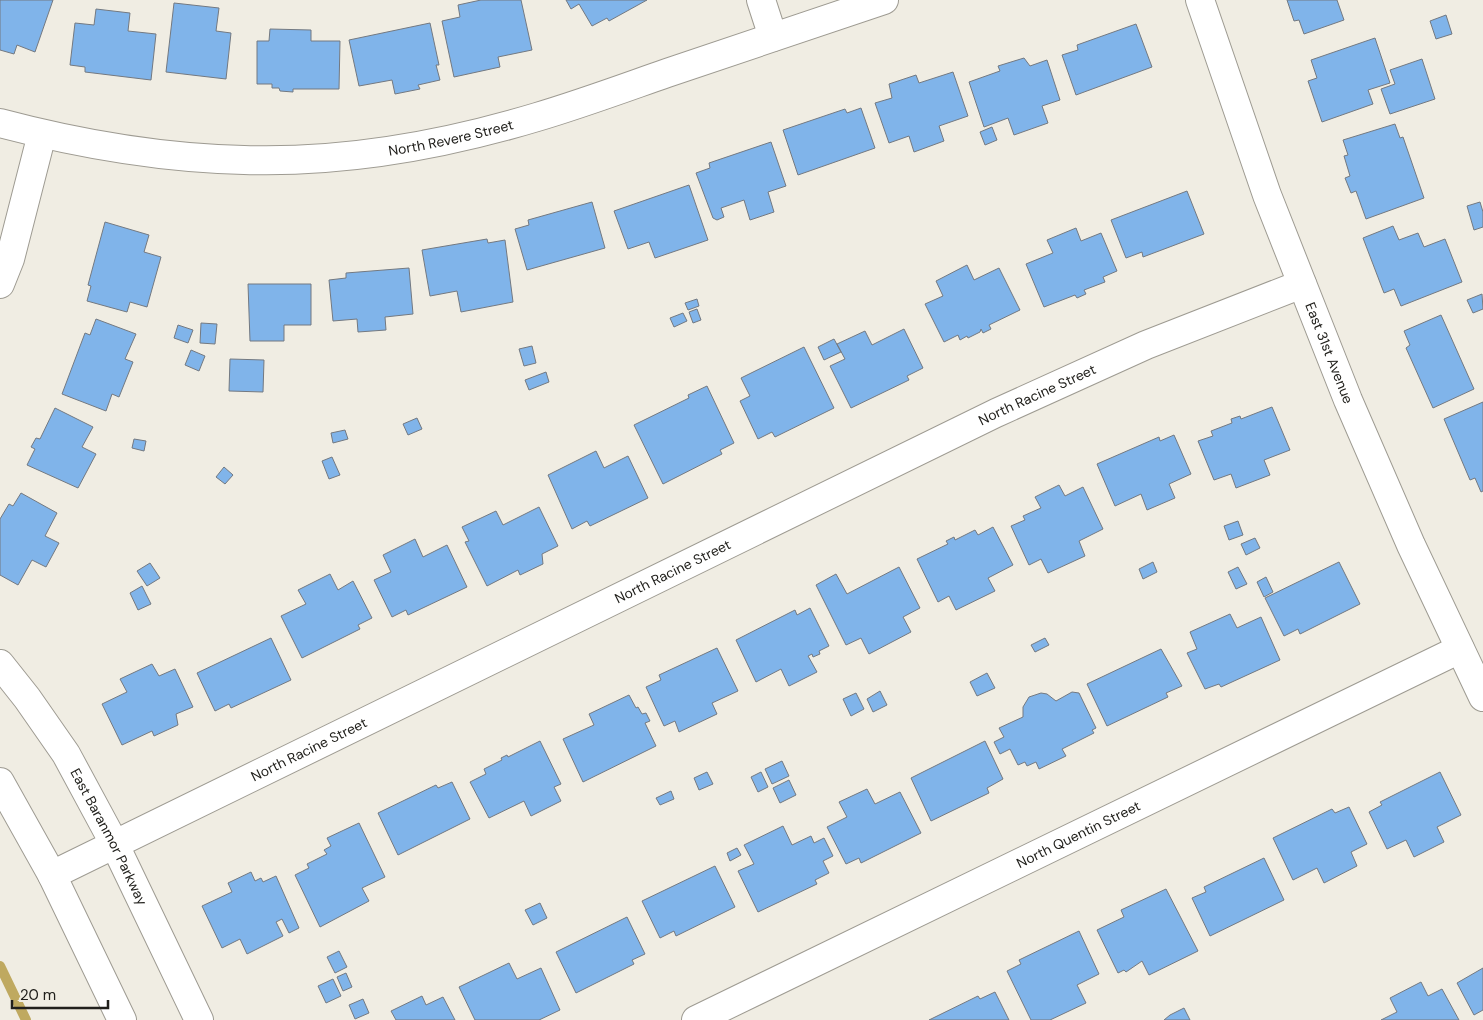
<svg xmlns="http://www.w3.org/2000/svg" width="1483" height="1020" font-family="'DM Sans',sans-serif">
<rect width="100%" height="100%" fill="#f0ede3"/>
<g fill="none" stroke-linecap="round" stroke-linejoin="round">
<!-- stream -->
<path stroke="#bfa960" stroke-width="10" d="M0,966L26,1020"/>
</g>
<!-- building -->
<path fill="#80b4ea" stroke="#737981" d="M0,0H53L35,52L17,45L14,54L0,50Z
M481,0H521L532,50L498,57L500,67L454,77L442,21L460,17L458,5Z
M566,0H647L609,21L607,18L592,26L579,4L571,9Z
M1287,0H1337L1344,20L1304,34L1299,20L1294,21Z
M174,3L219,8L216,31L231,33L226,79L166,72Z
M96,9L130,13L128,31L156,34L151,80L85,72V67L70,65L75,23L94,25Z
M1446,15L1452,34L1436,39L1430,21Z
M430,23L439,65H436L440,80L418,85L420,89L395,94L392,80L359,86L349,40Z
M1136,24L1152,67L1076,95L1062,55L1078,50L1077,45Z
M270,29L311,30V41H340L339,89H293V92L280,91L279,88H272V84H257V41H269Z
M1375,38L1390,83L1368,90L1373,104L1322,122L1308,81L1317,78L1311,60Z
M1024,58L1030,66L1047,60L1060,100L1042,106L1048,123L1014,135L1008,118L984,127L969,82L1000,71L998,66Z
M1422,59L1435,99L1390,114L1381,89L1395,84L1390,70Z
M953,72L968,116L939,126L944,141L914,152L909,136L889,143L875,103L892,98L889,84L916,75L919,83Z
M861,108L875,148L798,175L783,130L845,109L847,113Z
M1395,124L1400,138L1403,137L1424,198L1366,219L1356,191L1351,193L1345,178L1350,176L1344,156L1348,155L1343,140Z
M992,127L997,140L985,145L980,132Z
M771,142L786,186L768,192L774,212L750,220L744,200L721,208L724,217L717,220L713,218L696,173L710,168L709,163Z
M689,185L708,240L655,258L649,242L628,249L614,211Z
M1187,191L1204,234L1143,257L1142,252L1126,258L1111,220Z
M592,202L605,248L527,270L515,229L529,225L528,220Z
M1480,202L1483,212V227L1474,230L1467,206Z
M105,222L149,235L144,252L161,257L147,307L130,302L127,312L87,301L91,286L88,285Z
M1393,226L1399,240L1418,233L1424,247L1445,239L1462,282L1401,306L1394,289L1384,293L1363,238Z
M1076,228L1081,241L1101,233L1117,271L1103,277L1105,282L1084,290L1086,294L1077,298L1075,295L1044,307L1026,264L1053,253L1047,240Z
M487,239L488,243L505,240L513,302L461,312L457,291L430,296L422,250Z
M967,265L974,280L999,268L1020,310L989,325L991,329L983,333L981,329L980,332L968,338L967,336L960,340L958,335L944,342L925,304L943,296L936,281Z
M409,268L413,314L385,317L386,330L358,332L357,319L333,321L329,280L346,278V273Z
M248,284H311V325H284V341H250Z
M1482,294L1483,309L1473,313L1467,300Z
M697,299L699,306L688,310L685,303Z
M697,309L701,320L693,323L689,312Z
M683,313L687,321L674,327L670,318Z
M1441,315L1474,389L1433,408L1406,348L1410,345L1404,331Z
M96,319L136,334L125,359L133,362L119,397L112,394L106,411L62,394L85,333L90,335Z
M201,323L217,324L215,344L200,343Z
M178,325L193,330L188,343L174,338Z
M904,329L923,368L907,376L909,380L851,408L830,366L845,359L837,344L865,331L872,345Z
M834,339L841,352L824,360L818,347Z
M532,346L536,363L524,366L519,349Z
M804,347L834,408L775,437L772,432L758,439L740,401L750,396L741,378Z
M191,350L205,356L199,371L185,365Z
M230,359L264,360L263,392L229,391Z
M546,372L549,382L529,390L525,380Z
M707,386L734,443L720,450L722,454L663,484L634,425L689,398L688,395Z
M1483,402V491L1481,492L1475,478L1470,480L1444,419Z
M1272,407L1290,450L1264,460L1270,475L1236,488L1231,474L1214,480L1198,441L1213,436L1211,431L1232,423L1231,419L1240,416L1241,419Z
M55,408L93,427L82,447L96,454L78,488L27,465L35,449L31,447L36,438L40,439Z
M417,418L422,429L408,435L403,424Z
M345,430L348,439L333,443L331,433Z
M1174,435L1191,474L1169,484L1175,498L1147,510L1141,494L1115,506L1097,464L1159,437L1160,441Z
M134,439L146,441L144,451L132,448Z
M596,451L604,468L628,456L648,498L590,526L587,521L572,529L548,475Z
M332,457L340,475L329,479L322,461Z
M224,467L233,475L225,484L216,477Z
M1059,485L1065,496L1083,487L1103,529L1079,541L1085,556L1048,573L1041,559L1029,565L1011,526L1025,520L1023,516L1041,508L1035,497Z
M21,493L57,513L45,536L59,543L46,567L32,560L18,585L0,575V519L9,504L13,506Z
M539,507L558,546L542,554L543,564L520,575L518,570L487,586L465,542L469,541L462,527L496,511L503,525Z
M1238,521L1243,535L1229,540L1224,526Z
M993,527L1013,565L988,578L995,591L956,610L949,596L938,602L917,559L948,544L946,541L954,537L955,540L975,530L978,535Z
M1255,538L1260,548L1246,555L1241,544Z
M415,539L423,557L447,545L467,587L408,615L406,610L392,617L374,580L391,572L383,555Z
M1153,562L1157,572L1143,579L1139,569Z
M1339,562L1360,604L1300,634L1298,629L1284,636L1265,598Z
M150,563L160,578L147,586L137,571Z
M899,567L920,608L903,617L911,632L869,654L861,638L846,645L816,585L836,574L847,594Z
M1238,567L1247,584L1236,589L1228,572Z
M330,574L338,590L353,581L372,618L358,625L360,629L302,658L281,616L306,604L298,590Z
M1266,577L1273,592L1264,597L1257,582Z
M142,586L151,604L138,610L130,593Z
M810,608L829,646L819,651L820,654L813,657L812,654L808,656L817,672L789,686L781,669L756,682L736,640L795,610L797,615Z
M1230,614L1237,628L1261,617L1280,660L1221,687L1219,684L1205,689L1187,653L1197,649L1190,632Z
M271,638L291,680L231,708L229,704L215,711L197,673Z
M1045,638L1049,645L1035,652L1031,645Z
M717,648L738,691L712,703L717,714L679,732L675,721L664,726L646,687L661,680L659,675Z
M1161,649L1182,686L1166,693L1168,697L1107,726L1087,684Z
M152,664L159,676L175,669L193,707L176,714L178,725L154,736L152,731L122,745L102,704L127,692L120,679Z
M987,673L995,688L977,696L970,682Z
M880,691L887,705L873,712L867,699Z
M1072,692L1079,693L1096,728L1092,730L1094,733L1062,749L1066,756L1039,769L1036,762L1027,766L1025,762L1018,765L1010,749L1000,754L994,742L1004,737L999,728L1023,717V707L1029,697L1041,693L1047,694L1056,701Z
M856,693L864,709L851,716L843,699Z
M629,695L636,708L638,707L642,714L646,713L650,721L645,723L656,746L583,782L563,739L594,725L589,714Z
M540,741L561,784L554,787L561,801L531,816L524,801L489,818L470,782L486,774L484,769L502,760L501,758L507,755L508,757Z
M985,741L1003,779L987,788L989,793L931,821L911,778Z
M782,761L789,776L772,784L765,769Z
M707,772L713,784L699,790L694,778Z
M761,772L768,787L758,792L751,777Z
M1440,772L1461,815L1437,827L1444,842L1414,857L1406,840L1387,849L1369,812L1382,805L1380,802Z
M789,780L796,795L780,803L773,788Z
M452,782L470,819L398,855L378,813L436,785L438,788Z
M867,789L875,804L900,792L921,833L861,863L859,858L846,864L827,827L847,817L839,802Z
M671,791L674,799L660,805L656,798Z
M1349,807L1367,844L1351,852L1357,866L1324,883L1317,868L1293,880L1273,838L1332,809L1335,813Z
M359,823L385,877L362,888L369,901L320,927L295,875L309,868L307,864L327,854L324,850L331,846L327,838Z
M783,826L792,845L811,836L814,843L824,838L833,856L823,861L829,873L815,880L817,884L758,912L738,871L754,864L744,845Z
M737,848L741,855L730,861L727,853Z
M1264,858L1284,900L1210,936L1192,898L1206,892L1204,887Z
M715,866L735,907L676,936L674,931L660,938L642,901Z
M251,872L255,881L261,878L263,882L276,876L299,928L289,933L282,919L276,922L283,936L247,954L240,939L222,948L202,906L232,892L228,883Z
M1166,889L1198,951L1149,975L1142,961L1126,972L1124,970L1118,973L1097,930L1124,917L1121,910Z
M540,903L547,918L533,925L525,910Z
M627,917L645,954L632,960L634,964L576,993L556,952Z
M1079,931L1099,974L1077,985L1086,1003L1050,1020H1031L1007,971L1021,964L1019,960Z
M339,951L347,967L335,973L327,957Z
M509,963L517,979L541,968L560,1010L539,1020H475L459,987Z
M1483,968V1010L1474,1015L1457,983Z
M346,973L352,987L343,991L337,977Z
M333,979L341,996L326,1003L318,986Z
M1421,982L1428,996L1442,989L1459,1020H1381L1397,1012L1390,998Z
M995,992L1009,1020H929L978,996L980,999Z
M422,996L426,1005L443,997L455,1020H396L391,1011Z
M363,999L369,1013L355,1019L349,1005Z
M1184,1008L1190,1020H1164L1170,1015Z"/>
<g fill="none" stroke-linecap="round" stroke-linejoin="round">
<defs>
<g id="minor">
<path d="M761,0L773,37"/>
<path id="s1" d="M1200,0L1267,195L1348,400L1411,545L1483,697"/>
<path id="s2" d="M0,123C79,144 162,158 244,160C342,163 444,145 537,117C581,104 624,88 667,73C740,48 812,24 884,0"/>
<path d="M0,284L10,259L42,134"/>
<path id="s3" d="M52,875L996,413L1146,345L1302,284"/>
<path id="s4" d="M696,1020L1460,649"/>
</g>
<g id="tertiary">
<path id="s5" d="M0,664L27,698L66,754L114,843L199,1020"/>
<path d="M0,782L52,875L122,1020"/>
</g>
</defs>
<!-- minor casing -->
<use href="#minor" stroke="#9e9b92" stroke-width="30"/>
<!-- tertiary casing -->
<use href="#tertiary" stroke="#9e9b92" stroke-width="30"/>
<!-- minor -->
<use href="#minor" stroke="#fff" stroke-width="28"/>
<!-- tertiary -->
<use href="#tertiary" stroke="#fff" stroke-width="28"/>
</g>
<g text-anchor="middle" stroke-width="5" stroke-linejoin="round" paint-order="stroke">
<!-- street labels -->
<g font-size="14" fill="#21201c" stroke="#f0ede3">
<text dy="5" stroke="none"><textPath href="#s2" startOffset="456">North Revere Street</textPath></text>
<text dy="5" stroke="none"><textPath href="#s1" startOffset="376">East 31st Avenue</textPath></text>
<text dy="5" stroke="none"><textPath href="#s3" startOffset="1096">North Racine Street</textPath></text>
<text dy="5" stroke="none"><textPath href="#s3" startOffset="691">North Racine Street</textPath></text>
<text dy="5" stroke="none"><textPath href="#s3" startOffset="286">North Racine Street</textPath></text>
<text dy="5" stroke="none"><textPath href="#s4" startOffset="425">North Quentin Street</textPath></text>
<text dy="5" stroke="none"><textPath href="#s5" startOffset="205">East Baranmor Parkway</textPath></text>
</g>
</g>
<!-- scale -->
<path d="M12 1000v8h96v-8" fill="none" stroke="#21201c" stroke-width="2.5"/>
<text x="20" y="1000" font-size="15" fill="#21201c" stroke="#f0ede3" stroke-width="4" paint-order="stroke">20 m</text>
</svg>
